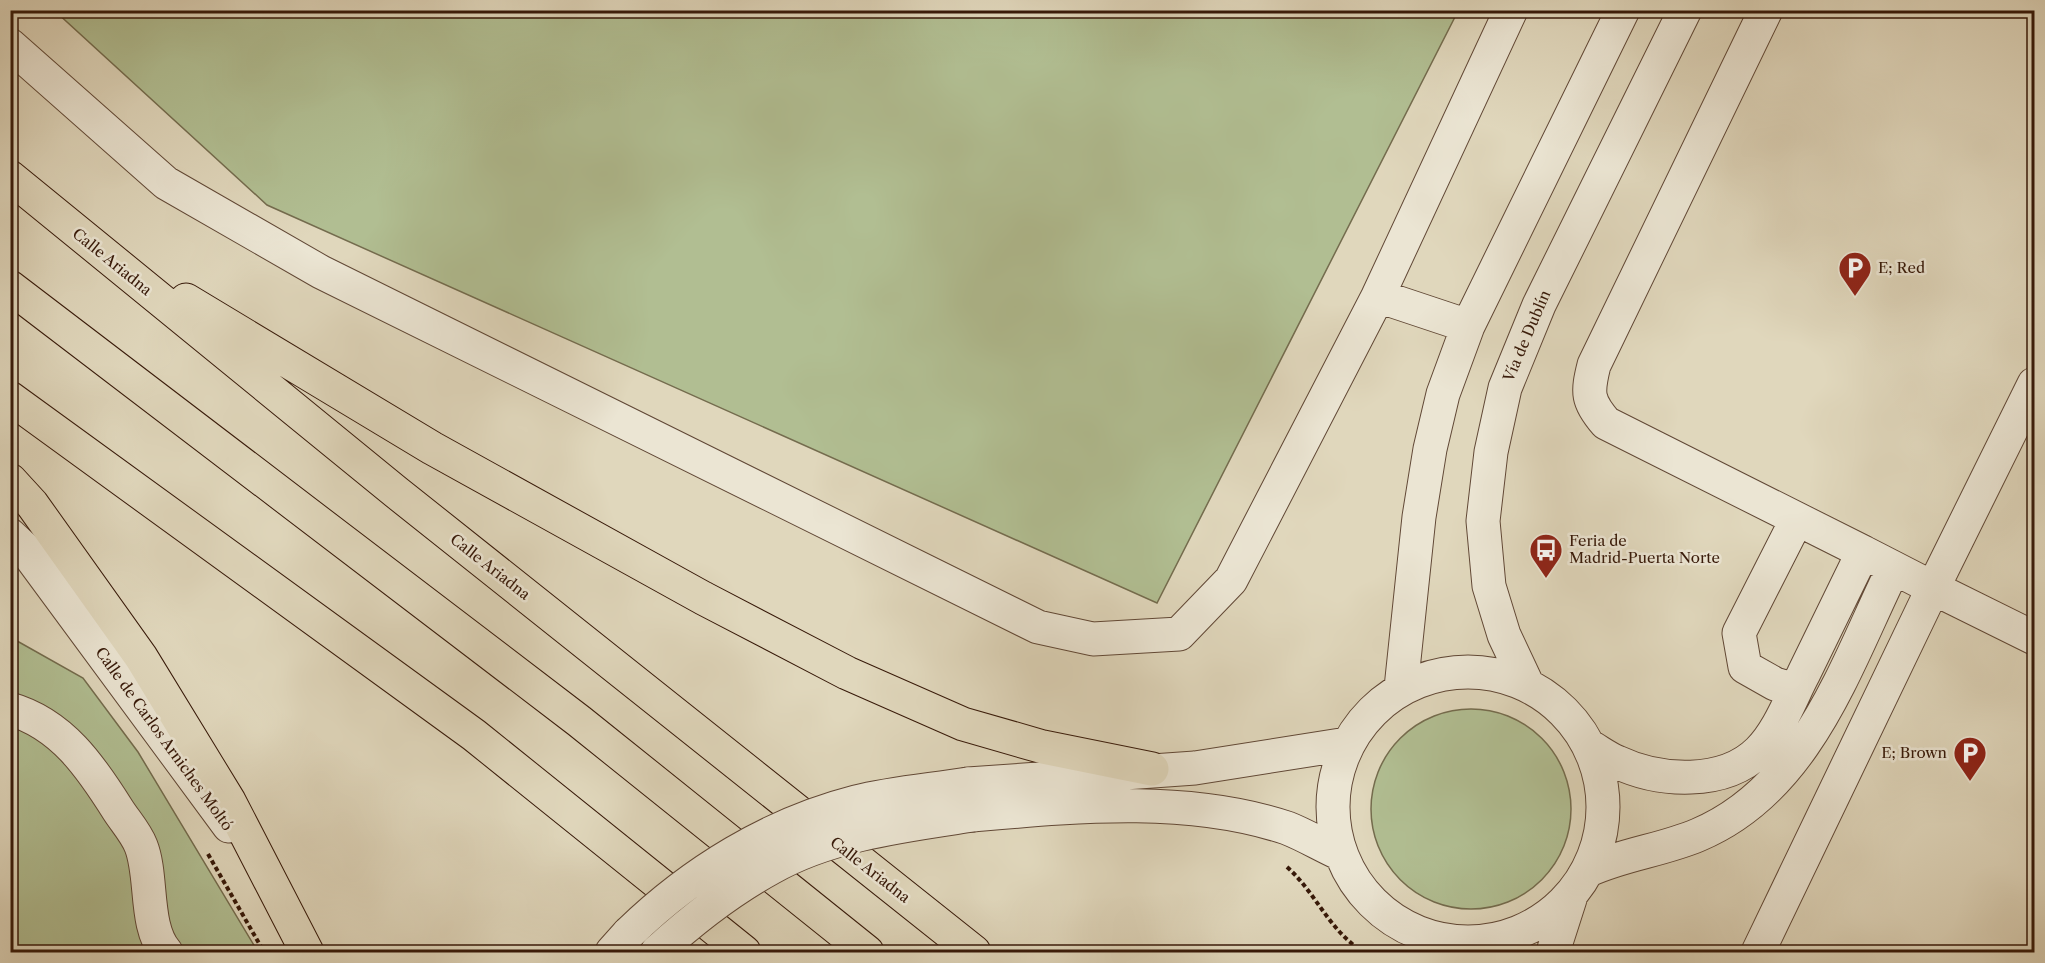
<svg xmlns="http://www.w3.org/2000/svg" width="2045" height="963" font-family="'Libre Caslon Text',serif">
<rect width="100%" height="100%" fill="#e0d7bc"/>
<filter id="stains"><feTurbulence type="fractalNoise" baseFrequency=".00333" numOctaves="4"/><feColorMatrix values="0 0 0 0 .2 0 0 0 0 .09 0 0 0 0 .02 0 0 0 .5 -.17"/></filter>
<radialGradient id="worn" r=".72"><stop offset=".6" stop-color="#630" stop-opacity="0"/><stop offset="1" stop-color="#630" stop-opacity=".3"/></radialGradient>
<!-- green -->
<path fill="#b1be92" stroke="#746c4e" stroke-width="1.5" d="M55,11H1458L1157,603L267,205Z
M10,637L83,678L138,752L258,952H11Z
M1371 809a100 100 0 1 1 200 0a100 100 0 1 1-200 0Z"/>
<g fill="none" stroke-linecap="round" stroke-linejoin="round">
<defs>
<path id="minor" d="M10,45L166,183L321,272L1038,627L1093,639L1179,634L1231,580L1378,296L1468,326
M1378,296L1511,10
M2034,384L1933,588L2034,638
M10,535L24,548L229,826
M1333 807a135 135 0 1 1 270 0a135 135 0 1 1-270 0Z
M1527,684L1504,635L1489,586L1483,521L1491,452L1505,388L1539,305L1685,10
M1401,688L1419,517L1430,449L1443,394L1468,326L1623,10
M1795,690L1775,684L1745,667L1739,633L1797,519
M10,709C62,724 91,767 118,810C125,821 136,833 141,846C153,876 144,927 166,952
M1589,746C1598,751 1607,758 1617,762C1659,782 1724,786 1759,751C1779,731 1790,700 1803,675C1823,634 1843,593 1863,552L1606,423C1587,401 1587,393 1594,365L1766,10
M968,784L1195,768L1347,744
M973,815C1077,806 1187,795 1287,828C1305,835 1323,846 1341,854
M1589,870C1624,854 1663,850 1698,835C1807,789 1845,667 1893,569
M612,952L629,933
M1553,952L1570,899
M1758,952L1933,588L1863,552"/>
<path id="highway" d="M10,177L396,492L974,952
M10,287L579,721L867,952
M186,300L432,448L703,598L847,673L963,724L1043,747L1152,769
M10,398L474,735L744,952
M10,480L32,504L141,657L229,801L307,952"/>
</defs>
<!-- minor casing -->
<use href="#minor" stroke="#614836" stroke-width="35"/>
<!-- highway casing -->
<use href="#highway" stroke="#371909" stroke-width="35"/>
<!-- path -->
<path stroke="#371909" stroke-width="4" stroke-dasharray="4.5 3" stroke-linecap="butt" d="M208,854L264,952
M1287,867C1317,894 1327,928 1363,952"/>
<!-- minor -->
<use href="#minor" stroke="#ebe5d3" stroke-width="33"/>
<!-- highway -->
<use href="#highway" stroke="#e0d7bc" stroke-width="33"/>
<defs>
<path id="minor-bridge" d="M629,933C692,872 770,824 856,802C892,793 931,790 968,784
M657,952C692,920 729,891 771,868C830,834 907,825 973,815"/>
</defs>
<!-- minor-bridge casing -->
<use href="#minor-bridge" stroke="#614836" stroke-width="35" stroke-linecap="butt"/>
<!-- minor-bridge -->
<use href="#minor-bridge" stroke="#ebe5d3" stroke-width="33"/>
</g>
<!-- icons -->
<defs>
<symbol id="parking-pin" viewBox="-11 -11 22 30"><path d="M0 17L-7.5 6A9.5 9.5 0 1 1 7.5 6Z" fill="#8f2418" stroke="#ebe5d3"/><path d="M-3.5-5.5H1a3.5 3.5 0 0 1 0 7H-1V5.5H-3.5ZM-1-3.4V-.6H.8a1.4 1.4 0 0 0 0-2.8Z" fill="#fff"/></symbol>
<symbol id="bus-pin" viewBox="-11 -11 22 30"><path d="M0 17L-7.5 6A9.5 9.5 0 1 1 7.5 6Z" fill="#8f2418" stroke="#ebe5d3"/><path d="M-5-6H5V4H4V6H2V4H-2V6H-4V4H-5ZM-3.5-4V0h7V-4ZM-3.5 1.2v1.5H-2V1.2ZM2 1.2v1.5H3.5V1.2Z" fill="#fff"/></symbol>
</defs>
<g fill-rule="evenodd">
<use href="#parking-pin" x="1836" y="249" width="38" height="52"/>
<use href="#bus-pin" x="1527" y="531" width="38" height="52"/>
<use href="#parking-pin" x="1951" y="734" width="38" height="52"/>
</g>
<g text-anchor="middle" stroke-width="5" stroke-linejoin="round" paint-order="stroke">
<!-- street labels -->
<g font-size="15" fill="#371909" stroke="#ebe5d3">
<text transform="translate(112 262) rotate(39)" y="5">Calle Ariadna</text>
<text transform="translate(1527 336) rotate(-67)" y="5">Vía de Dublín</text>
<text transform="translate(490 567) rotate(38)" y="5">Calle Ariadna</text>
<text transform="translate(164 739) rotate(54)" y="5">Calle de Carlos Arniches Moltó</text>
<text transform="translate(870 870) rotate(38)" y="5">Calle Ariadna</text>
</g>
<!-- poi labels -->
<g font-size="15" fill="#371909" stroke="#ebe5d3" text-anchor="start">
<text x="1878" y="273">E; Red</text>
<text x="1569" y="546">Feria de<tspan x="1569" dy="17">Madrid-Puerta Norte</tspan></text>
<text x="1947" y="758" text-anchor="end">E; Brown</text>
</g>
</g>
<!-- margin -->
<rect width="2045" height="963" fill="none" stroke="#e0d7bc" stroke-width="36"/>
<rect x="12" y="12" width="2021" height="939" fill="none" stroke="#371909" stroke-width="3"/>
<rect x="18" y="18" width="2009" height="927" fill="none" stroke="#371909" stroke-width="1.5"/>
<rect width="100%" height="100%" filter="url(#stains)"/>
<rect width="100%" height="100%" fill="url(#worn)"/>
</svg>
